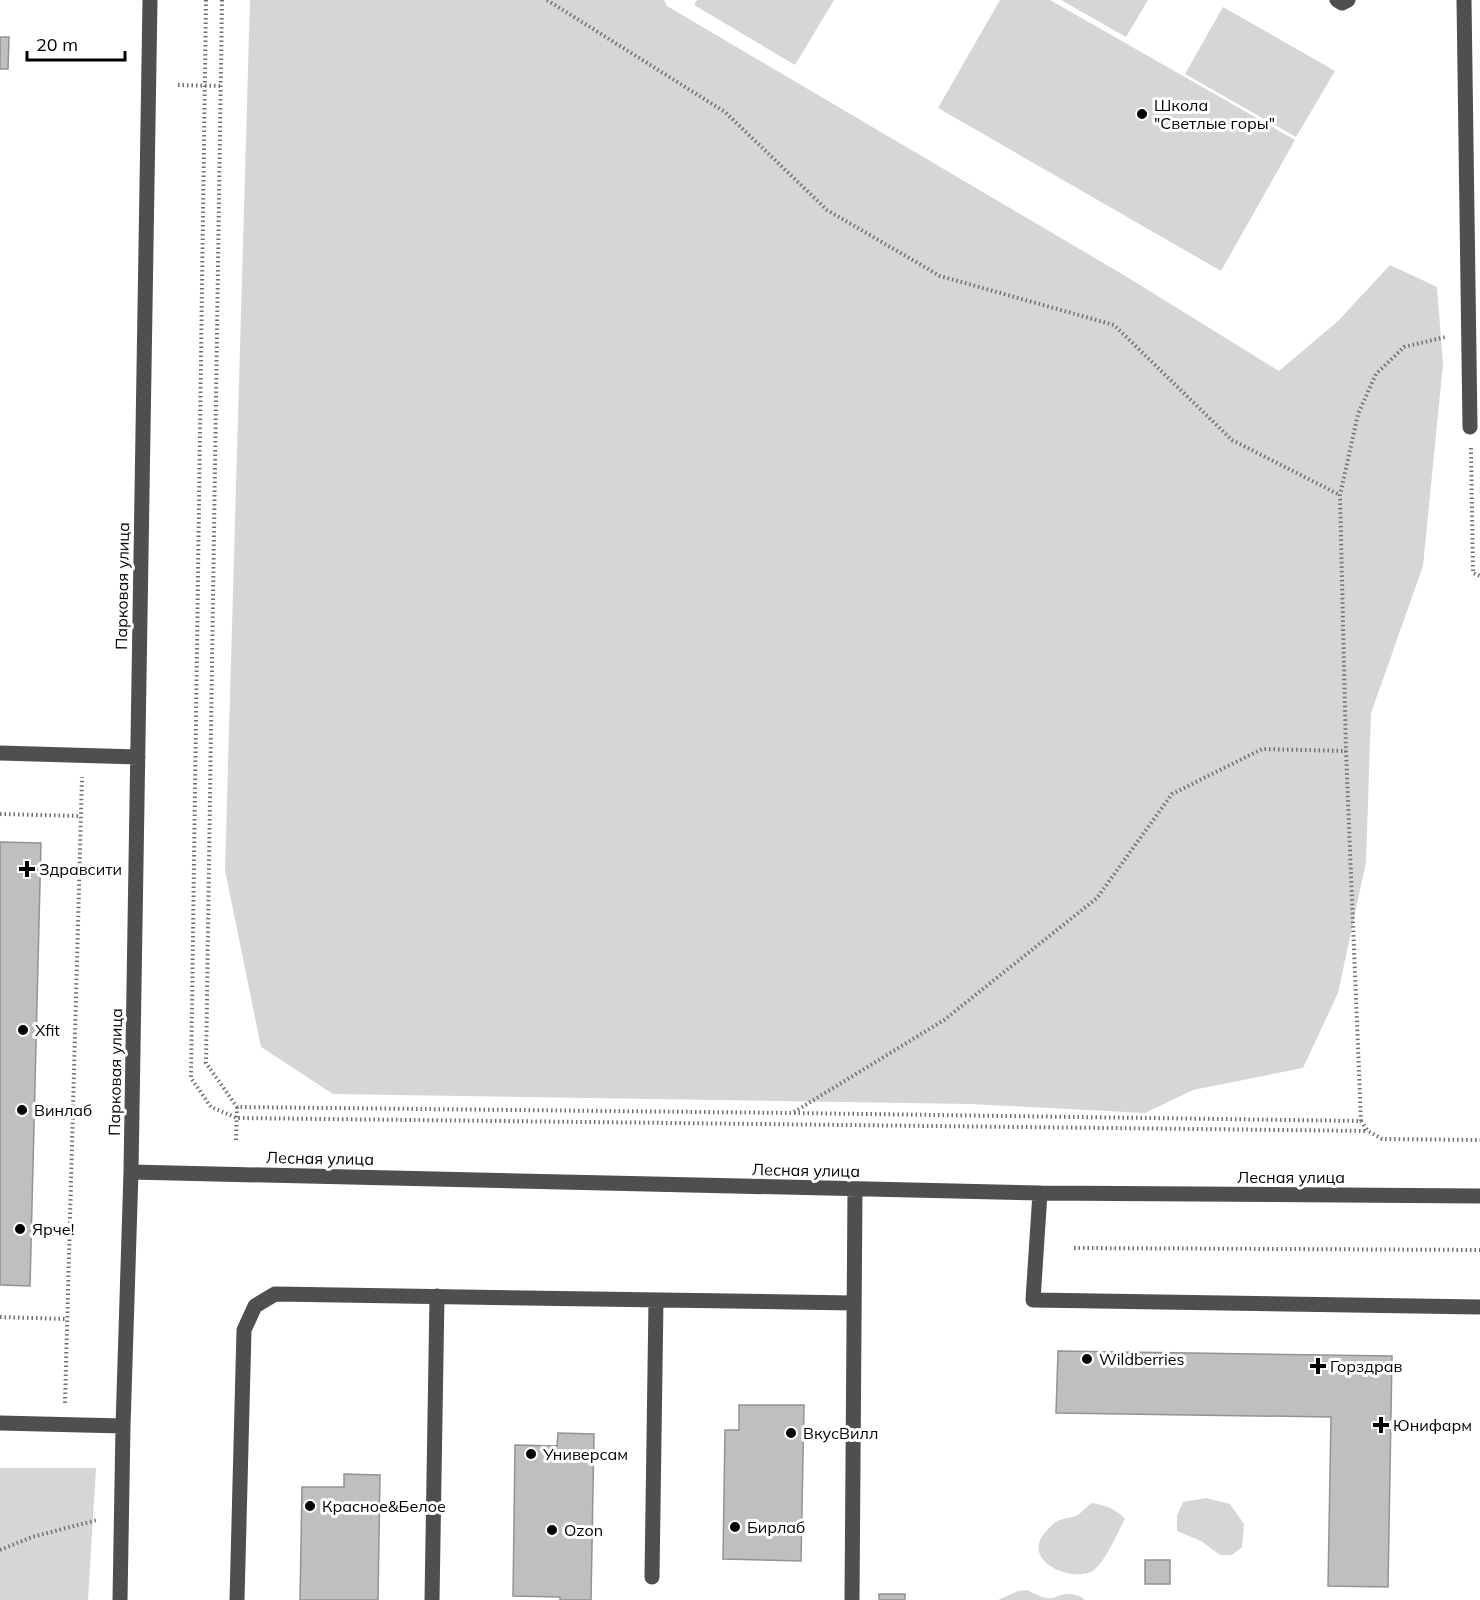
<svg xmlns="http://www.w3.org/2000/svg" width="1480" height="1600" font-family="Mulish,sans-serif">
<rect width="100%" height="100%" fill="#fff"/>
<!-- green -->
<path fill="#d6d6d6" d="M250,0H664L667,6L1127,277L1279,371L1338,321L1390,265L1437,287L1443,364L1423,566L1371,713L1366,862L1338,993L1303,1068L1193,1090L1145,1113L970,1104L333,1094L261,1047L225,870Z
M697,0H834L795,65L694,5Z
M1000,0H1050L1295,140L1221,271L938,108Z
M1061,0H1148L1126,37Z
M1223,7L1335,71L1296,137L1185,74Z
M0,1468H96L88,1600H0Z
M1206,1498L1230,1504L1244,1524L1242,1547L1232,1555H1220L1201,1541L1177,1531V1516L1183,1502Z
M1092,1503C1105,1505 1116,1509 1125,1519C1117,1533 1107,1559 1094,1570C1077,1582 1033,1567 1039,1543C1041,1536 1047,1530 1052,1525C1060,1517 1069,1519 1078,1515C1082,1512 1087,1506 1092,1503Z
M1027,1590C1034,1593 1043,1599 1051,1598C1056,1598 1056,1596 1061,1595C1069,1593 1079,1594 1085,1600H998L1018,1591Z"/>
<!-- building -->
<path fill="#bfbfbf" stroke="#939393" stroke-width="1.5" d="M0,37H9L8,69H0Z
M0,842L41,843L30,1286L0,1285Z
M1058,1351L1392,1356L1388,1587L1328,1586L1331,1417L1056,1413Z
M739,1405H804L801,1561L723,1559L725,1430H739Z
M558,1433L594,1434L591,1600H560V1597L513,1596L515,1445L557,1446Z
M344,1474L380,1475L378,1600H300L302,1487H344Z
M1145,1560H1170V1584H1145Z
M879,1594H905V1600H879Z"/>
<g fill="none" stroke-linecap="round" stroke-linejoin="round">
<!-- path -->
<path stroke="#717171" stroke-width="4" stroke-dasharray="1.5 3" stroke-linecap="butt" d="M206,0L191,1078L211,1107L237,1118L1368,1131
M222,0L206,1063L237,1107L793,1113L1361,1121L1368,1131L1382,1139L1480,1140
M547,0L725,112L827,210L940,276L1114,325L1232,440L1340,495
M178,85L221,86
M1471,448L1473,573L1480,576
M0,814L81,816
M794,1112L944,1020L1097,898L1172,794L1262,749L1346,751
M1361,1121L1346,751L1340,495L1358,414L1376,374L1404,347L1445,337
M236,1140L237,1107
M1074,1248L1480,1250
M0,1317L67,1319
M65,1403L82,777
M0,1550L32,1537L97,1520"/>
<!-- minor -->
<path stroke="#4f4f4f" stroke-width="15" d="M1337,0L1342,3L1348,0
M1464,0L1470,427
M0,753L138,757
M131,1172L1040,1193L1480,1196
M1040,1193L1033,1300L1480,1307
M0,1423L123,1426
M652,1577L656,1300
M120,1600L123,1426L131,1172L150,0
M237,1600L244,1330L255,1306L275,1294L853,1303
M432,1600L437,1296
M852,1600L855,1189"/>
</g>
<!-- markers -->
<g fill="#000" stroke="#fff" stroke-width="2">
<circle cx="1142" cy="114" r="6"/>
<path d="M24 860h6v6h6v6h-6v6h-6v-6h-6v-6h6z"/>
<circle cx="23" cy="1030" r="6"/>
<circle cx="22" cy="1110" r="6"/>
<circle cx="20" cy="1229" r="6"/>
<circle cx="1087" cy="1359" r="6"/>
<path d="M1315 1357h6v6h6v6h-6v6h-6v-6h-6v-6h6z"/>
<path d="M1378 1416h6v6h6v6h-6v6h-6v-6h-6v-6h6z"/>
<circle cx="791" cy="1433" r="6"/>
<circle cx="531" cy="1454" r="6"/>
<circle cx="310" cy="1506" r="6"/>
<circle cx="735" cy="1527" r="6"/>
<circle cx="552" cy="1530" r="6"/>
</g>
<g text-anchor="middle" stroke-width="6" stroke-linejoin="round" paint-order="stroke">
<!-- poi labels -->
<g font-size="16" fill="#000" stroke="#fff" text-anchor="start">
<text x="1154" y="111">Школа<tspan x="1154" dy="18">"Светлые горы"</tspan></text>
<text x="39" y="875">Здравсити</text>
<text x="35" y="1036">Xfit</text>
<text x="34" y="1116">Винлаб</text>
<text x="32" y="1235">Ярче!</text>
<text x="1099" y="1365">Wildberries</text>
<text x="1330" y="1372">Горздрав</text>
<text x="1393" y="1431">Юнифарм</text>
<text x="803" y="1439">ВкусВилл</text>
<text x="543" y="1460">Универсам</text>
<text x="322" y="1512">Красное&amp;Белое</text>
<text x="747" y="1533">Бирлаб</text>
<text x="564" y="1536">Ozon</text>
</g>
<!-- street labels -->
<g font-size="16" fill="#000" stroke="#fff">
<text transform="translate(122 586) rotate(-89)" y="6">Парковая улица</text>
<text transform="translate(115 1072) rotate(-89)" y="6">Парковая улица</text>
<text transform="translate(320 1158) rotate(1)" y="6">Лесная улица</text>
<text transform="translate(806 1170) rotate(1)" y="6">Лесная улица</text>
<text x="1291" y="1183">Лесная улица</text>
</g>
</g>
<!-- scale -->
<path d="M27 51v9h98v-9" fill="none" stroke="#000000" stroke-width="3"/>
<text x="36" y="51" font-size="18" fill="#000000" stroke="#ffffff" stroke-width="4.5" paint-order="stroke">20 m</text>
</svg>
